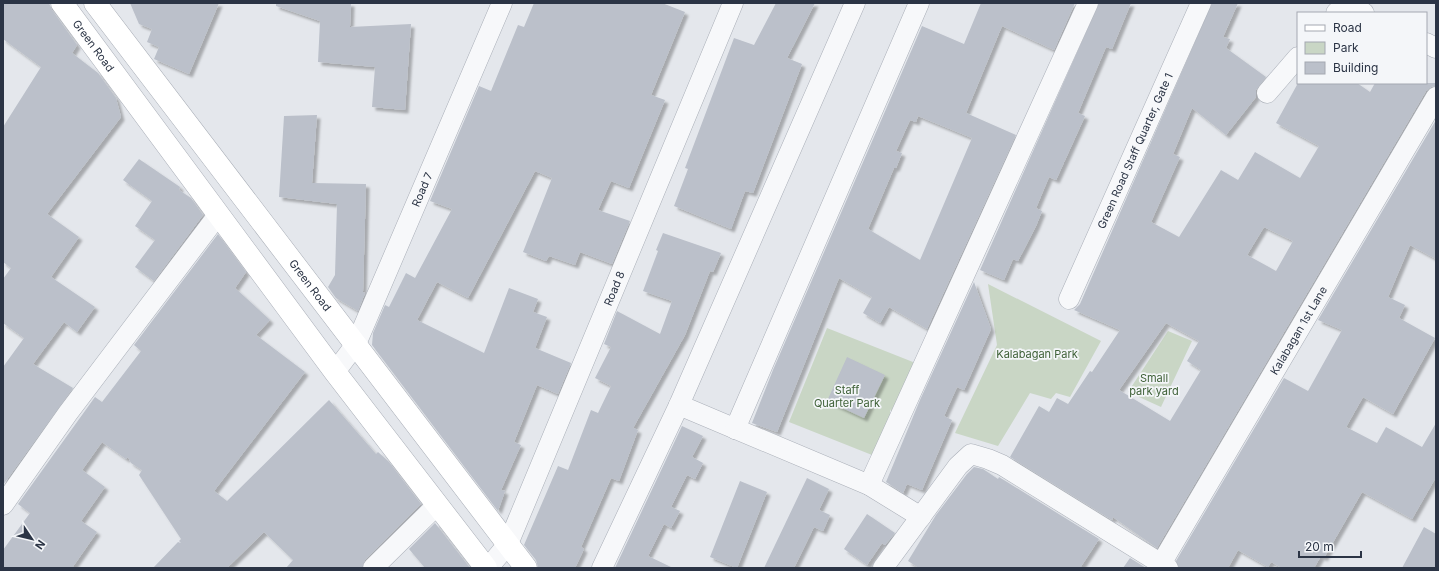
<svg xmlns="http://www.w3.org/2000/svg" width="1439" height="571" font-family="Inter,sans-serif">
<defs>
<filter id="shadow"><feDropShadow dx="3.5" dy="3.5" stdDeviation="1" flood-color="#0004"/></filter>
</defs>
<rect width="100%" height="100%" fill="#e4e7ec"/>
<!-- green -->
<path fill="#c9d6c5" d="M988,284L1101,341L1070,397L1056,393L1051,399L1030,393L998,446L955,433L997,345Z
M827,328L918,364L892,414L890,409V422L872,455L789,422Z
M1168,331L1192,341L1161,407L1128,392Z"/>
<!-- building -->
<path fill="#bbc0ca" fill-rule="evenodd" filter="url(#shadow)" d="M3,3H49L52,10L77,45L72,53L98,73L116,98L121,117L47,214L79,237L51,277L95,307L77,332L64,322L33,364L73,388L3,485V367L24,338L3,323V279L11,268L3,262V127L41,67L3,39Z
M130,3H219L189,74L154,59L159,47L147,42L152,29L139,24Z
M276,3H351L350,27L411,24L405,110L372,107L375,67L318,62L320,21L276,6Z
M534,3H662L685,12L651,95L665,100L629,188L611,181L598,210L630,221L612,264L580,252L575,265L549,256L546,261L523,252L552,178L535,171L468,298L437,282L417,320L484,353L509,288L538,299L533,312L547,317L535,348L571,363L558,394L537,385L514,442L521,445L501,490L505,491L498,511L372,345L373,333L385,305L389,307L406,273L415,278L452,209L430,201L479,86L491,91L518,25L524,27Z
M776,3H815L787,58L802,64L753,193L745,191L731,229L674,206L688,169L685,168L734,38L754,45Z
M981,3H1075L1054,50L1002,26L966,113L1016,135L927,329L889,307L880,323L863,313L872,297L839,278L777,432L752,423L773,370L922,26L964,44ZM918,116L972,138L920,260L868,229L894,168H896L902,153L896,151L910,120L916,122Z
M1099,3H1131L1112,49L1106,47L1086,94L1078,113L1085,116L1056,180L1049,177L1036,208L1042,211L1036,226L1018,261L1013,259L1004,280L980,270Z
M1212,3H1238L1223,37L1230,39L1226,48L1266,77L1256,90V97L1226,135L1192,108L1173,154L1180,157L1151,222L1179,237L1221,170L1238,180L1255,152L1300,178L1319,146L1276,123L1298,83H1357L1370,92L1375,83H1436V86L1431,87L1426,91L1157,548L1113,517L1112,520L1010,457L1039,406L1049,412L1057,398L1068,404L1090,371L1092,372L1120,330L1074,310L1080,304ZM1264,227L1293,241L1276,271L1247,255ZM1166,323L1199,341L1187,361L1201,370L1170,421L1119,390Z
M317,115L312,183L366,184L363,292L365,293L358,311L336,298L328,287L335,275L337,204L279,197L284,116Z
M1436,120V259L1410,245L1388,297L1405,305L1399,318L1435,338L1393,414L1363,397L1346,427L1377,443L1386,427L1422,447L1436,423V477L1412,519L1362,492L1324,558L1321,556L1314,568H1282L1271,562L1268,567L1238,550L1228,568H1179L1176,561L1284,378L1308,391L1342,330L1318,320Z
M139,159L180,187L179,190L191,198L203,215L154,281L135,267L155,240L135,226L152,201L123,180Z
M663,233L721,253L713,272L710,271L685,335L633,428L638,430L619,481L611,478L581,547L584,549L575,568H538L536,560L524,545L558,466L568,470L591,410L598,413L611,386L595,378L611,347L604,344L617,311L660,334L672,301L643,291L658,251L656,250Z
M218,234L246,272L235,288L270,320L256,335L305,372L214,491L227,501L329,400L376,454L378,452L389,462L421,504L365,560L362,568H286L293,560L264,532L227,568H153L178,542L181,543L179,541L181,539L139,475L142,470L131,463L128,457L126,459L102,442L82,470L105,487L81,521L97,532L72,568H3V550L30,513L18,504L95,397L102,402L141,351L134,345Z
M974,282L991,329L964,390L957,387L944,416L952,420L922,490L907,484L903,493L886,482L920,400Z
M847,357L885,375L864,418L827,401Z
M682,426L703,436L692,457L703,463L695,479L687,475L671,507L680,511L671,528L664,524L648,556L673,568H615Z
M974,467L983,469L998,479L999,477L1099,539L1080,568H919L908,561L936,515L967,474Z
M807,478L829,489L819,510L830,515L823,531L814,527L794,568H764Z
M740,481L767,492L737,568L710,557Z
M867,514L895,533L885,545L882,543L867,565L844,549Z
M435,523L470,568H425L409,549Z
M1424,527L1436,534V568H1402Z
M1130,558L1146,568H1123Z"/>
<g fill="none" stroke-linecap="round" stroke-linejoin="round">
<defs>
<g id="minor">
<path d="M1336,13C1345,3 1354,8 1364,13"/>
<path d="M1426,43L1436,48"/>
<path d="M1267,93L1298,57"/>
<path id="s1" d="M1069,299L1201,3"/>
<path id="s2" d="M335,372L356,344L502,3"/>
<path d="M679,405L869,485L921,517"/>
<path d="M735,429L919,3"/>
<path d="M869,485L1088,3"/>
<path d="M3,505L68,413L218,215"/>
<path id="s3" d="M1161,564L1436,97"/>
<path d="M373,568L437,505"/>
<path id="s4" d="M488,568L508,544L733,3"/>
<path d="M602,568L679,405L855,3"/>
<path d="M883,568L958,466L971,454L988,459L1002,465L1168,568"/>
</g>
<g id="secondary">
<path id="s5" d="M62,3L335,372L486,568"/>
<path id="s6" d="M95,3L526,568"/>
</g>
</defs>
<!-- minor casing -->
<use href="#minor" stroke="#a9aeb7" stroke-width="21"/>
<!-- secondary casing -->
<use href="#secondary" stroke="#a9aeb7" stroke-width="23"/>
<!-- minor -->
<use href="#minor" stroke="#f7f8fa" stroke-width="20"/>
<!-- secondary -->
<use href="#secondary" stroke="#fff" stroke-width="22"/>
</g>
<g text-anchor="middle" stroke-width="3.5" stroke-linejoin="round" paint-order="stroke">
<!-- street labels -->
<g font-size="11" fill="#2b3445" stroke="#f4f6f9">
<text dy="4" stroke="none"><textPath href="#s5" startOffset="53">Green Road</textPath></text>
<text dy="4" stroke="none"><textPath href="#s1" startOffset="162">Green Road Staff Quarter, Gate 1</textPath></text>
<text dy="4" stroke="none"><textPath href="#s2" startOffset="203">Road 7</textPath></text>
<text dy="4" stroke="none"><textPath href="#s6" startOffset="355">Green Road</textPath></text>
<text dy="4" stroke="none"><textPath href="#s4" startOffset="308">Road 8</textPath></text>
<text dy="4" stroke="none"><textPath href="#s3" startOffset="271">Kalabagan 1st Lane</textPath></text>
</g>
<!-- park labels -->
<g font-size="11" fill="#3f6138" stroke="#f4f6f9">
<text x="1037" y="358">Kalabagan Park</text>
<text x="1154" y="382">Small<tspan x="1154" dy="13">park yard</tspan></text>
<text x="847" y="394">Staff<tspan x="847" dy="13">Quarter Park</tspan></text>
</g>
</g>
<!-- border -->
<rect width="1439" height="571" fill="none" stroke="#2b3445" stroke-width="8"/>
<!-- legend -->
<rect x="1297" y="12" width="130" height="72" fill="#f4f6f9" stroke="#a4a8b1"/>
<rect x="1305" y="25" width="20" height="6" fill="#ffffff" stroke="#a4a8b1"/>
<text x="1333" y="32" font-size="12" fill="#2b3445">Road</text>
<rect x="1305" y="42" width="20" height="12" fill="#c9d6c5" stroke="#a4a8b1"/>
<text x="1333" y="52" font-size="12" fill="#2b3445">Park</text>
<rect x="1305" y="62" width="20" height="12" fill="#bbc0ca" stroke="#a4a8b1"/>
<text x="1333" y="72" font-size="12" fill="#2b3445">Building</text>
<!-- north arrow -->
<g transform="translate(32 539) rotate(125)" stroke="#f4f6f9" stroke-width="3" paint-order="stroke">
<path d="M0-3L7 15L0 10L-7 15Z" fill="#2b3445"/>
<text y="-6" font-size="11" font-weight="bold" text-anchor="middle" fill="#2b3445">N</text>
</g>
<!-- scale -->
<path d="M1299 551v6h62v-6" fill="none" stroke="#2b3445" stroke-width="2"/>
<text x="1305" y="551" font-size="12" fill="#2b3445" stroke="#f4f6f9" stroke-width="3" paint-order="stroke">20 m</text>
</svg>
